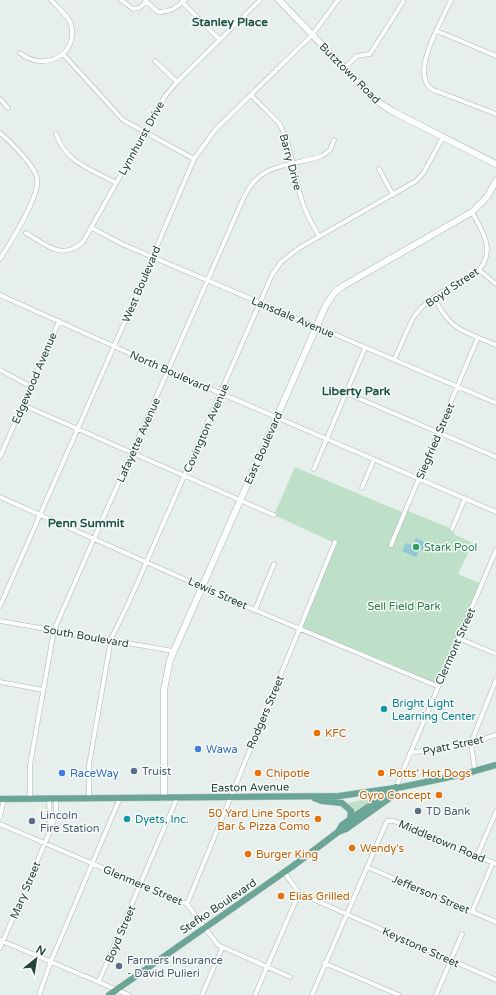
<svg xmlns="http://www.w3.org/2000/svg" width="496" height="995" font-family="'Varela Round',sans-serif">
<rect width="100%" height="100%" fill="#e6efeb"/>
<!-- green -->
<path fill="#bfe0c8" d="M295,467L404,513L406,510L452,529L454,534L473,543L458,574L482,584L437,686L299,631L335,543L274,515Z
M379,796L354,814L353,809L348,803Z"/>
<!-- water -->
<path fill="#8ec9d4" d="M416,538L429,544L426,551L420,549L416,557L402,551L406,543L412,545Z"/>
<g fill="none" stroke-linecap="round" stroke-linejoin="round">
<defs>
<path id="street" d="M121,0L133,9L139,8L146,2
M145,0L158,12C169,13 177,7 185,0
M451,0C443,19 411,70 430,88C432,90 436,91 439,92L496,114
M182,2L220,40
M437,31L496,56
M20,53C43,72 79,56 71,24C68,15 57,7 51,0
M63,54L123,120L194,159
M155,61L177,82
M344,68L357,56L370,54L403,2
M251,95L279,123C291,145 293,170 300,194C304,210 311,223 319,236
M0,99L8,108
M0,133C11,142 34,165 37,178C41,195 10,243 0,259
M56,134C66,163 91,169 116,183
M379,169L393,195
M92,228L122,244L496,403
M26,233C46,245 62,261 83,242L165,96L177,82L260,0
M479,270L496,284
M0,295L169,371L496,512
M434,297C450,331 464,331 496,345
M394,360L413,318L421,308L434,297L479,270C496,249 482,231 472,212
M0,370L30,386
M346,393L496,457
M23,405L274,515
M0,457L59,321
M314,469L365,348
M362,488L374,459
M0,497L238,603L437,686
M452,529L465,498
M391,545L478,337
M0,606L129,312L194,159L215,130L312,35L338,0
M255,610L274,564
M0,621L173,651
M458,638L496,654
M0,682L43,690
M410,753L471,743L496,735
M475,771L471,743L496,680
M396,787L496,550
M30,798V765L54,630L244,197C261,161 290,167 322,156L330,150L334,140
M49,798L50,829
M89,798V765L111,639L129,602L272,275L281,262L299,248L416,181L424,172L443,137
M0,817L4,799
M0,824L187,904L218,945L290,977
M477,856L496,812
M367,867L496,922
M284,872L299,893L496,980
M187,904L335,542
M472,912L493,862
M0,940L129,995
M0,948L50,831L56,813V798
M324,963L399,995
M99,981L177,798
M39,995L51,961L120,798
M202,995L222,948
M255,995L299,893
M312,995L387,821H394L496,864
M436,995L462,934"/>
<path id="secondary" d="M279,0L374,99L392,111L496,164
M164,798V690L170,660L326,305L335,292L343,286L472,212L487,197L496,181"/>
<path id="primary" d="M314,798L322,801L342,803L351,811L350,819
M0,799L339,796L402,787L464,774L496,765
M338,832L342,825L395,788
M109,995L293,866L338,832L346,829L394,795L396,787"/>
</defs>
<!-- street casing -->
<use href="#street" stroke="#a8b8b2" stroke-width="5"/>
<!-- secondary casing -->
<use href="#secondary" stroke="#a4bbb3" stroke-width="7"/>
<!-- primary casing -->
<use href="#primary" stroke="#c2cac8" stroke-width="7"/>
<!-- street -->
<use href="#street" stroke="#fff" stroke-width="4"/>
<!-- secondary -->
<use href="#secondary" stroke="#fff" stroke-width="6"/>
<!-- primary -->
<use href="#primary" stroke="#6aa596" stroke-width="6"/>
</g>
<!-- markers -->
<circle fill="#2e9e5b" stroke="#f7fbf9" stroke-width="1.5" cx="416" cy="547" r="4"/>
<g fill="#0f9aa8" stroke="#f7fbf9" stroke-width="1.5">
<circle cx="384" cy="709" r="4"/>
<circle cx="127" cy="819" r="4"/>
</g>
<g fill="#e8710a" stroke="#f7fbf9" stroke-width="1.5">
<circle cx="317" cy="733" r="4"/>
<circle cx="258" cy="773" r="4"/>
<circle cx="381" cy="773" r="4"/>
<circle cx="439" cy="795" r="4"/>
<circle cx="318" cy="819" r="4"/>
<circle cx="352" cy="848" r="4"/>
<circle cx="248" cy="854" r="4"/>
<circle cx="281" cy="896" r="4"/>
</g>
<g fill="#3f7fe0" stroke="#f7fbf9" stroke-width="1.5">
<circle cx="198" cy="749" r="4"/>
<circle cx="62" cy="773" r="4"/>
</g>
<g fill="#5c6f8a" stroke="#f7fbf9" stroke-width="1.5">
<circle cx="134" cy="771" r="4"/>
<circle cx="418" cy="811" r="4"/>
<circle cx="32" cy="821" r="4"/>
<circle cx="119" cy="966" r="4"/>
</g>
<g text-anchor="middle" stroke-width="3" stroke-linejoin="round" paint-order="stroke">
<!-- street labels -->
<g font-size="11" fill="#24423a" stroke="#f7fbf9">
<text transform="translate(350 73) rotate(45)" y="4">Butztown Road</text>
<text transform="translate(141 138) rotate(-61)" y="4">Lynnhurst Drive</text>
<text transform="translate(291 162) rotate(75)" y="4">Barry Drive</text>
<text transform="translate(141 284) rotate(-67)" y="4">West Boulevard</text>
<text transform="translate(452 287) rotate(-34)" y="4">Boyd Street</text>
<text transform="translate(293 317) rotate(23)" y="4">Lansdale Avenue</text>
<text transform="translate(170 371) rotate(24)" y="4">North Boulevard</text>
<text transform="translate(34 378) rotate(-67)" y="4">Edgewood Avenue</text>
<text transform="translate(206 428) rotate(-66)" y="4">Covington Avenue</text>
<text transform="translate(138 440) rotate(-66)" y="4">Lafayette Avenue</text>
<text transform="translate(435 441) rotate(-67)" y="4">Siegfried Street</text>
<text transform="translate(263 448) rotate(-66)" y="4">East Boulevard</text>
<text transform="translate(218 593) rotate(24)" y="4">Lewis Street</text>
<text transform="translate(86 636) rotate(10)" y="4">South Boulevard</text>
<text transform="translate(455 646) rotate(-66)" y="4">Clermont Street</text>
<text transform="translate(265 712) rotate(-67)" y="4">Rodgers Street</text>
<text transform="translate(453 745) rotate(-12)" y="4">Pyatt Street</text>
<text transform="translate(250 787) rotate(-1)" y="4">Easton Avenue</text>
<text transform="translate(442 841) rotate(23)" y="4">Middletown Road</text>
<text transform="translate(143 885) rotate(23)" y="4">Glenmere Street</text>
<text transform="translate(25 890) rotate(-67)" y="4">Mary Street</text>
<text transform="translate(431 894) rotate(23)" y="4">Jefferson Street</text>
<text transform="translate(218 906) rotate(-34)" y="4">Stefko Boulevard</text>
<text transform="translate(120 934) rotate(-67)" y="4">Boyd Street</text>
<text transform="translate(421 947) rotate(24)" y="4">Keystone Street</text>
</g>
<!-- leisure labels -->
<g font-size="11" fill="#27864d" stroke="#f7fbf9" text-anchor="start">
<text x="424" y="551">Stark Pool</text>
</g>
<!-- park labels -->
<g font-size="11" fill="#2d7a4b" stroke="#f7fbf9">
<text x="404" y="610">Sell Field Park</text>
</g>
<!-- culture labels -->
<g font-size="11" fill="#0d838f" stroke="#f7fbf9" text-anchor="start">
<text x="392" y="707">Bright Light<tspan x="392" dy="13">Learning Center</tspan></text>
<text x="135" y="823">Dyets, Inc.</text>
</g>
<!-- food labels -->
<g font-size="11" fill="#c56008" stroke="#f7fbf9" text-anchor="start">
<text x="325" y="737">KFC</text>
<text x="266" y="777">Chipotle</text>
<text x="389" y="777">Potts' Hot Dogs</text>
<text x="431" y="799" text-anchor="end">Gyro Concept</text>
<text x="310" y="817" text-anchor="end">50 Yard Line Sports<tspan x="310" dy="13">Bar &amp; Pizza Como</tspan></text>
<text x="360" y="852">Wendy's</text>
<text x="256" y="858">Burger King</text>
<text x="289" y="900">Elias Grilled</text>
</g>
<!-- shop labels -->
<g font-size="11" fill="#366cbe" stroke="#f7fbf9" text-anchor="start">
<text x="206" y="753">Wawa</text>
<text x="70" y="777">RaceWay</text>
</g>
<!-- service labels -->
<g font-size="11" fill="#4e5e75" stroke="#f7fbf9" text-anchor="start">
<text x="142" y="775">Truist</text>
<text x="426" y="815">TD Bank</text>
<text x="40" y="819">Lincoln<tspan x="40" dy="13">Fire Station</tspan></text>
<text x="127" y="964">Farmers Insurance<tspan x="127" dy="13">- David Pulieri</tspan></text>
</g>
<!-- neighbourhood labels -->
<g font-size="12" font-weight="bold" fill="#1f5548" stroke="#f7fbf9">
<text x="230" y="26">Stanley Place</text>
<text x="356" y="395">Liberty Park</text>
<text x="86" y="527">Penn Summit</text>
</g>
</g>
<!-- north arrow -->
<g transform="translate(36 959) rotate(30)" stroke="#f7fbf9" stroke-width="3" paint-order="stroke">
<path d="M0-3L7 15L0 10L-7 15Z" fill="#24423a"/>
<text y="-6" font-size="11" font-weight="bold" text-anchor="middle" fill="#24423a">N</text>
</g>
</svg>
